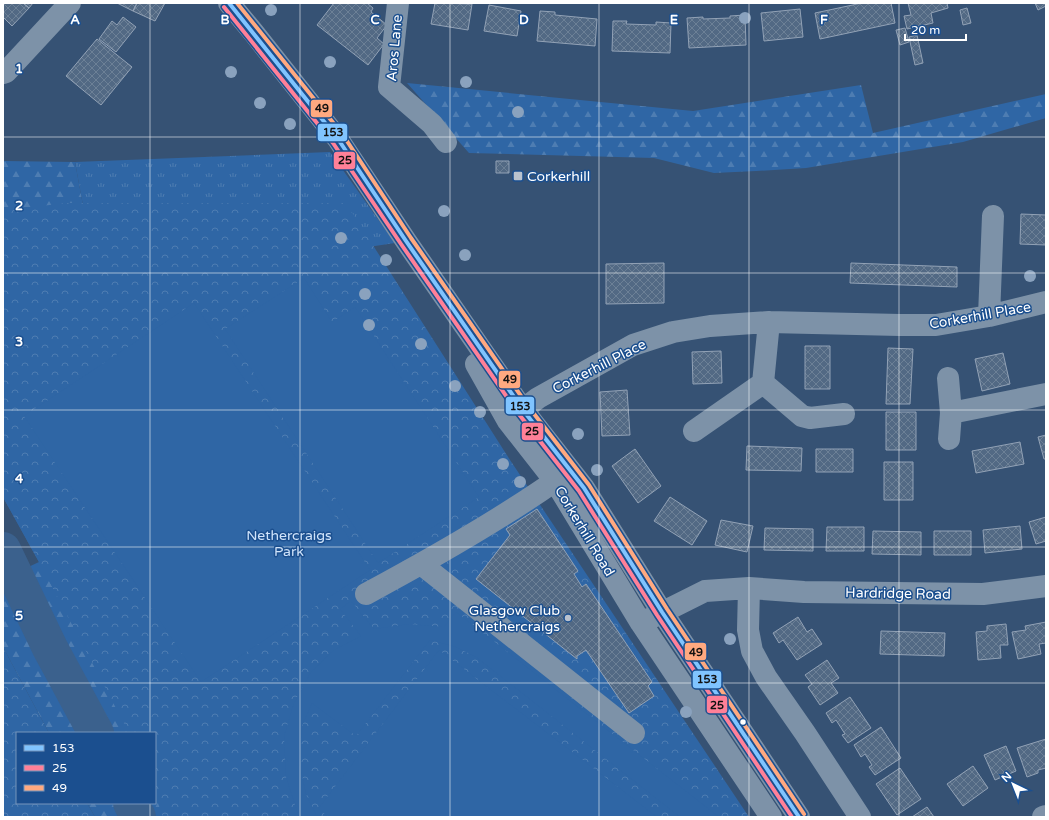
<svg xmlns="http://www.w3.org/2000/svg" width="1049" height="820" font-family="'Varela Round',sans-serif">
<defs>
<pattern id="grass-tufts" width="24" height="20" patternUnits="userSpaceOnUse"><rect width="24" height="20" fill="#2f66a5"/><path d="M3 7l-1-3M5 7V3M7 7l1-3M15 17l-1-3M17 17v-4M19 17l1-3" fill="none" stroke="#4e7db2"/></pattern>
<pattern id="forest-firs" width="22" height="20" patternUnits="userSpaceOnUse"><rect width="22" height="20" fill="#2f66a5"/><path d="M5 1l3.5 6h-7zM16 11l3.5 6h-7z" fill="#4e7db2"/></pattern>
<pattern id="park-crowns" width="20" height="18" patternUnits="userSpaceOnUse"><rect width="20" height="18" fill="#2f66a5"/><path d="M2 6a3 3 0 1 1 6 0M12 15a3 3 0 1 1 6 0" fill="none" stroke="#4e7db2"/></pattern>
<pattern id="building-cross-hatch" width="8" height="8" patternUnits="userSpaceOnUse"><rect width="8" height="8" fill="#526984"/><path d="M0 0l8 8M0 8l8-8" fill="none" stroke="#6c8096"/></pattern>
</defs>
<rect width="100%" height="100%" fill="#365274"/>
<!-- grass -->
<path fill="url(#grass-tufts)" d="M330,152L395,243L98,287L75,162Z"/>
<!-- forest -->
<path fill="url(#forest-firs)" d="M407,83L693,111L861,85L873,133L1046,94V118L963,142L806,168L756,171L714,173L654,158L469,153Z
M3,161L75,162L98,287L3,305Z
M3,433L229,817H95L87,803H155V733H49L3,647V579L39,562L3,497Z"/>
<!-- park -->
<path fill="url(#park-crowns)" d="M65,203H346L510,460L749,817H163L155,795V733H129L39,562L3,497V211Z
M3,647L49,733H17V803H87L95,817H3Z"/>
<!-- pitch -->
<path fill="#2f66a5" d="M304,278L332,322L355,307L479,497L378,563L225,329Z
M194,303L370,570L201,682L24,416Z
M351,601L374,629L409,624L444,627L456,612L719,817H680L476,657L456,647L430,640L356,736L312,703L302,726L299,761L306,794L317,817H299L286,777L284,736L294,703L311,672L334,650L361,636L340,609Z
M439,650L657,817H329L318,809Z"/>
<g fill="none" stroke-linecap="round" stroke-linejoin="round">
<!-- river -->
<path stroke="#3b618d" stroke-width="36" d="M3,550L50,648L96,733
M131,803L138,817"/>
</g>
<!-- building -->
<path fill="url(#building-cross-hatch)" stroke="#92a2b6" d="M3,3H23L29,8L12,26L3,17Z
M23,3H33L29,8Z
M117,3H137L133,11Z
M137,3H165L155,21L133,11Z
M334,3H367L373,8L371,12L387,25L377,38L384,44L368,65L317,25Z
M435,3L472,4L468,30L431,24Z
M862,3H891L895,23L820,39L815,13Z
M908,3H947L948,8L931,13L933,23L907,29L904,16L911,15Z
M1035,3H1045L1046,6L1038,10Z
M489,5L521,11L517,36L484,31Z
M967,8L971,23L963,25L960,10Z
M800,9L803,37L764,41L761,13Z
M540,11L555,12V15L597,19L595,46L537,41Z
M745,15L746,45L689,48L687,18L703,17V19L730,18V16Z
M123,17L136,27L116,52L99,39L112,21L117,25Z
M613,21H627L626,24L656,25V22L671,23L670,53L612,51Z
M905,28L909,42L900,45L896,30Z
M917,35L923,63L915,65L909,37Z
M97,39L132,67L101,105L66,76Z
M496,161H509V173H496Z
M1021,214L1046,215V245L1020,244Z
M664,263V303L606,304V264Z
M851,263L957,267V287L850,283Z
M805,346H830V389H805Z
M888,348L913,349L910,404H886Z
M721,351L722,383L693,384L692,352Z
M1003,353L1010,384L982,391L975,359Z
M627,390L630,435L602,436L600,392Z
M886,412H916V450H886Z
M1046,435V459H1044L1038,437Z
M1020,442L1024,464L976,473L972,451Z
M747,446L802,448L801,471L746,470Z
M635,449L661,486L638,503L612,466Z
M816,449H853V472H816Z
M884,462H913V500H884Z
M670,497L707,521L692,545L654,521Z
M537,509L578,571L574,574L582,587L586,584L652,682L648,686L654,696L629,713L586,650L577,656V659L476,579L510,535L506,529Z
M1046,517V541L1036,544L1029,522Z
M721,520L753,526L747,552L715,545Z
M1020,526L1022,549L985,553L983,530Z
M827,527H864V551H826Z
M765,528L813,529V551L764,550Z
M873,531L921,532V555L872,554Z
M934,531H971V555H934Z
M798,617L807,632L812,629L822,644L797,660L783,640L779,643L773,633Z
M1046,622V643L1039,644L1041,654L1018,659L1012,632L1026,630L1025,626Z
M1006,624L1008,645H1000L1001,658L978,660L976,632L987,631V626Z
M881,631L945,633L944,656L880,654Z
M827,660L839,678L831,683L838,693L820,705L808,687L812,684L805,675Z
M850,697L871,728L848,743L842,735L845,734L836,720L832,723L826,713Z
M881,727L901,758L875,775L869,767L872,765L865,754L861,757L854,745Z
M1046,739V768L1038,770V773L1027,777L1017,748Z
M1006,746L1016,771L995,780L984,755Z
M973,766L988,788L963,806L947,784Z
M900,768L921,799L897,815L876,784Z
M927,807L934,817H912Z"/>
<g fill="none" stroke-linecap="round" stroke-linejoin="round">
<!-- minor -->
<path stroke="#7d92a8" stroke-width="22" d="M229,3L254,33L338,139L406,241L523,410L584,488L662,612L799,817
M398,3L389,87L432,124L446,142
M3,73L6,72L70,3
M989,316L993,216
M476,364L508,421L555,481L641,623L771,817
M948,378L951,413L949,439
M763,383L802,416L810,418L844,414
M951,413L1046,394
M512,418L538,398L633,345L673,332L710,326L769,322L900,325H936L989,316L1046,302
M694,431L763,383L769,322
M421,564L634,733
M749,588L748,630L752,651L766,677L805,733L860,817
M366,594C431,559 495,523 555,481
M649,619L705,591L749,588L804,592L983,594L1046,586
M1043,817L1046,816"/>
<defs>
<path id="bus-1" d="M229,3L338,139L406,241L523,410L584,488L662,612L799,817"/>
<path id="bus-2" d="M224,7L333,143L401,244L518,413L579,491L657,615L792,817"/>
<path id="bus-3" d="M237,3L343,135L411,238L528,406L589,485L667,609L804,814"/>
</defs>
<!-- bus-1 casing -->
<use href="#bus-1" stroke="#1b4f8f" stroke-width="7"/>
<!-- bus-2 casing -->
<use href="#bus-2" stroke="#1b4f8f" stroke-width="7"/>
<!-- bus-3 casing -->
<use href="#bus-3" stroke="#1b4f8f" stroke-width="7"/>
<!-- bus-1 -->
<use href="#bus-1" stroke="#80c4ff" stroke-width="4"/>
<!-- bus-2 -->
<use href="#bus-2" stroke="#ff8098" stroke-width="4"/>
<!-- bus-3 -->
<use href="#bus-3" stroke="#ffa980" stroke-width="4"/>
</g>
<!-- trees -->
<g fill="#8aa2be">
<circle cx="271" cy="10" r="6"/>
<circle cx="745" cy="18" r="6"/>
<circle cx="330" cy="62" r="6"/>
<circle cx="231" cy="72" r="6"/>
<circle cx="466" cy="82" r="6"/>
<circle cx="260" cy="103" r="6"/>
<circle cx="518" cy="112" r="6"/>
<circle cx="290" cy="124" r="6"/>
<circle cx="444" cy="211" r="6"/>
<circle cx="341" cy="238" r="6"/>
<circle cx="465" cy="255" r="6"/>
<circle cx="386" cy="260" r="6"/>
<circle cx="1030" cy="276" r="6"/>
<circle cx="365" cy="294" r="6"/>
<circle cx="369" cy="325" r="6"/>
<circle cx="421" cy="344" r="6"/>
<circle cx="455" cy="386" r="6"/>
<circle cx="480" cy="412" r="6"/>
<circle cx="578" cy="434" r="6"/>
<circle cx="503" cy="464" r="6"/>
<circle cx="597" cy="470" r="6"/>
<circle cx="520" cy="482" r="6"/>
<circle cx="730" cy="639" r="6"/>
<circle cx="686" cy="712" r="6"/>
</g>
<!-- grid -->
<path fill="none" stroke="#fff" stroke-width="1" stroke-opacity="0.55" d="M150,3V733M300,3V817M450,3V817M599,3V817M749,3V817M899,3V817M3,137H1046M3,273H1046M3,410H1046M3,547H1046M3,683H1046M150,803V817"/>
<!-- markers -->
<g fill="#b9c2ce" stroke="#1b4f8f" stroke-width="1.5">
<rect x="513" y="171" width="10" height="10" rx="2"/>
<circle cx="568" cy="618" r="4"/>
</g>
<circle fill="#fff" stroke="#1b4f8f" stroke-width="1.5" cx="743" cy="722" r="3.5"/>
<g text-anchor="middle" stroke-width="3" stroke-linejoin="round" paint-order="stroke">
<!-- street labels -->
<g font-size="14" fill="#fff" stroke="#1b4f8f">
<text transform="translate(394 48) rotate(-85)" y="5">Aros Lane</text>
<text transform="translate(980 315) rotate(-10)" y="5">Corkerhill Place</text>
<text transform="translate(599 366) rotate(-27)" y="5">Corkerhill Place</text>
<text transform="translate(585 531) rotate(59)" y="5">Corkerhill Road</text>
<text transform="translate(898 593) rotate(1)" y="5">Hardridge Road</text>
</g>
<!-- poi labels -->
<g font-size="14" fill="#fff" stroke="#1b4f8f" text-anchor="start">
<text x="527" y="181">Corkerhill</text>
<text x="560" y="615" text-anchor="end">Glasgow Club<tspan x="560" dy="16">Nethercraigs</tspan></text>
</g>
<!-- park labels -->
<g font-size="14" fill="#cfe3fa" stroke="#1b4f8f">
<text x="289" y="540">Nethercraigs<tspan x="289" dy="16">Park</tspan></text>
</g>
</g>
<g font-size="13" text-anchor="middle" font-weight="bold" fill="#fff" stroke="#1b4f8f" stroke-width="3" stroke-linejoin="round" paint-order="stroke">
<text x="75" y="24">A</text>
<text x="225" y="24">B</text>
<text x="375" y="24">C</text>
<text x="524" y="24">D</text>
<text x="674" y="24">E</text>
<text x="824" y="24">F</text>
<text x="19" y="73">1</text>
<text x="19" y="210">2</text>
<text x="19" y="346">3</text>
<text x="19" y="483">4</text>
<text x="19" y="620">5</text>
</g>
<g stroke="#1b4f8f" stroke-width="1.5">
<rect x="310" y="99" width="23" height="19" rx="4" fill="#ffa980"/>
<rect x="317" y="123" width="31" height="19" rx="4" fill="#80c4ff"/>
<rect x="333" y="151" width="23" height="19" rx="4" fill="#ff8098"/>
<rect x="498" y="370" width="23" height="19" rx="4" fill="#ffa980"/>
<rect x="505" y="396" width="30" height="19" rx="4" fill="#80c4ff"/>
<rect x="521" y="422" width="23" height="19" rx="4" fill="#ff8098"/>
<rect x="684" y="642" width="23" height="19" rx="4" fill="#ffa980"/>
<rect x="692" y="670" width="30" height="19" rx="4" fill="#80c4ff"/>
<rect x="706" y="695" width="22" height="19" rx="4" fill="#ff8098"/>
</g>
<g font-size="11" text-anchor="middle" font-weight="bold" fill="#111">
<text x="322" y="112">49</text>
<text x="333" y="136">153</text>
<text x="345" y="164">25</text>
<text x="510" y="383">49</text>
<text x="520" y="410">153</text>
<text x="532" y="435">25</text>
<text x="696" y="656">49</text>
<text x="707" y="683">153</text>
<text x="717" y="709">25</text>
</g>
<!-- border -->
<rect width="1049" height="820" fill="none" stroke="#ffffff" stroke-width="8"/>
<!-- legend -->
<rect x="16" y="732" width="140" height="72" fill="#1b4f8f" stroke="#7695bc"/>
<rect x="24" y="745" width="20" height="6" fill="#80c4ff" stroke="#7695bc"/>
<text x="52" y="752" font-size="12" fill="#ffffff">153</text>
<rect x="24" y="765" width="20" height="6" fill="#ff8098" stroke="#7695bc"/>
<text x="52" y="772" font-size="12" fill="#ffffff">25</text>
<rect x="24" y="785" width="20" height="6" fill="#ffa980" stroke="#7695bc"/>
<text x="52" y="792" font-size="12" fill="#ffffff">49</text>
<!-- north arrow -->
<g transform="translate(1013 784) rotate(317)" stroke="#1b4f8f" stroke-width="3" paint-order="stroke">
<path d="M0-3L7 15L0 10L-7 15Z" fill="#ffffff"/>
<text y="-6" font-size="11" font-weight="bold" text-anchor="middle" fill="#ffffff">N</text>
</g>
<!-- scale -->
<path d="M905 34v6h61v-6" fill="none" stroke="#ffffff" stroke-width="2"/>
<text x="911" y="34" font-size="12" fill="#ffffff" stroke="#1b4f8f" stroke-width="3" paint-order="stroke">20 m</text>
</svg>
